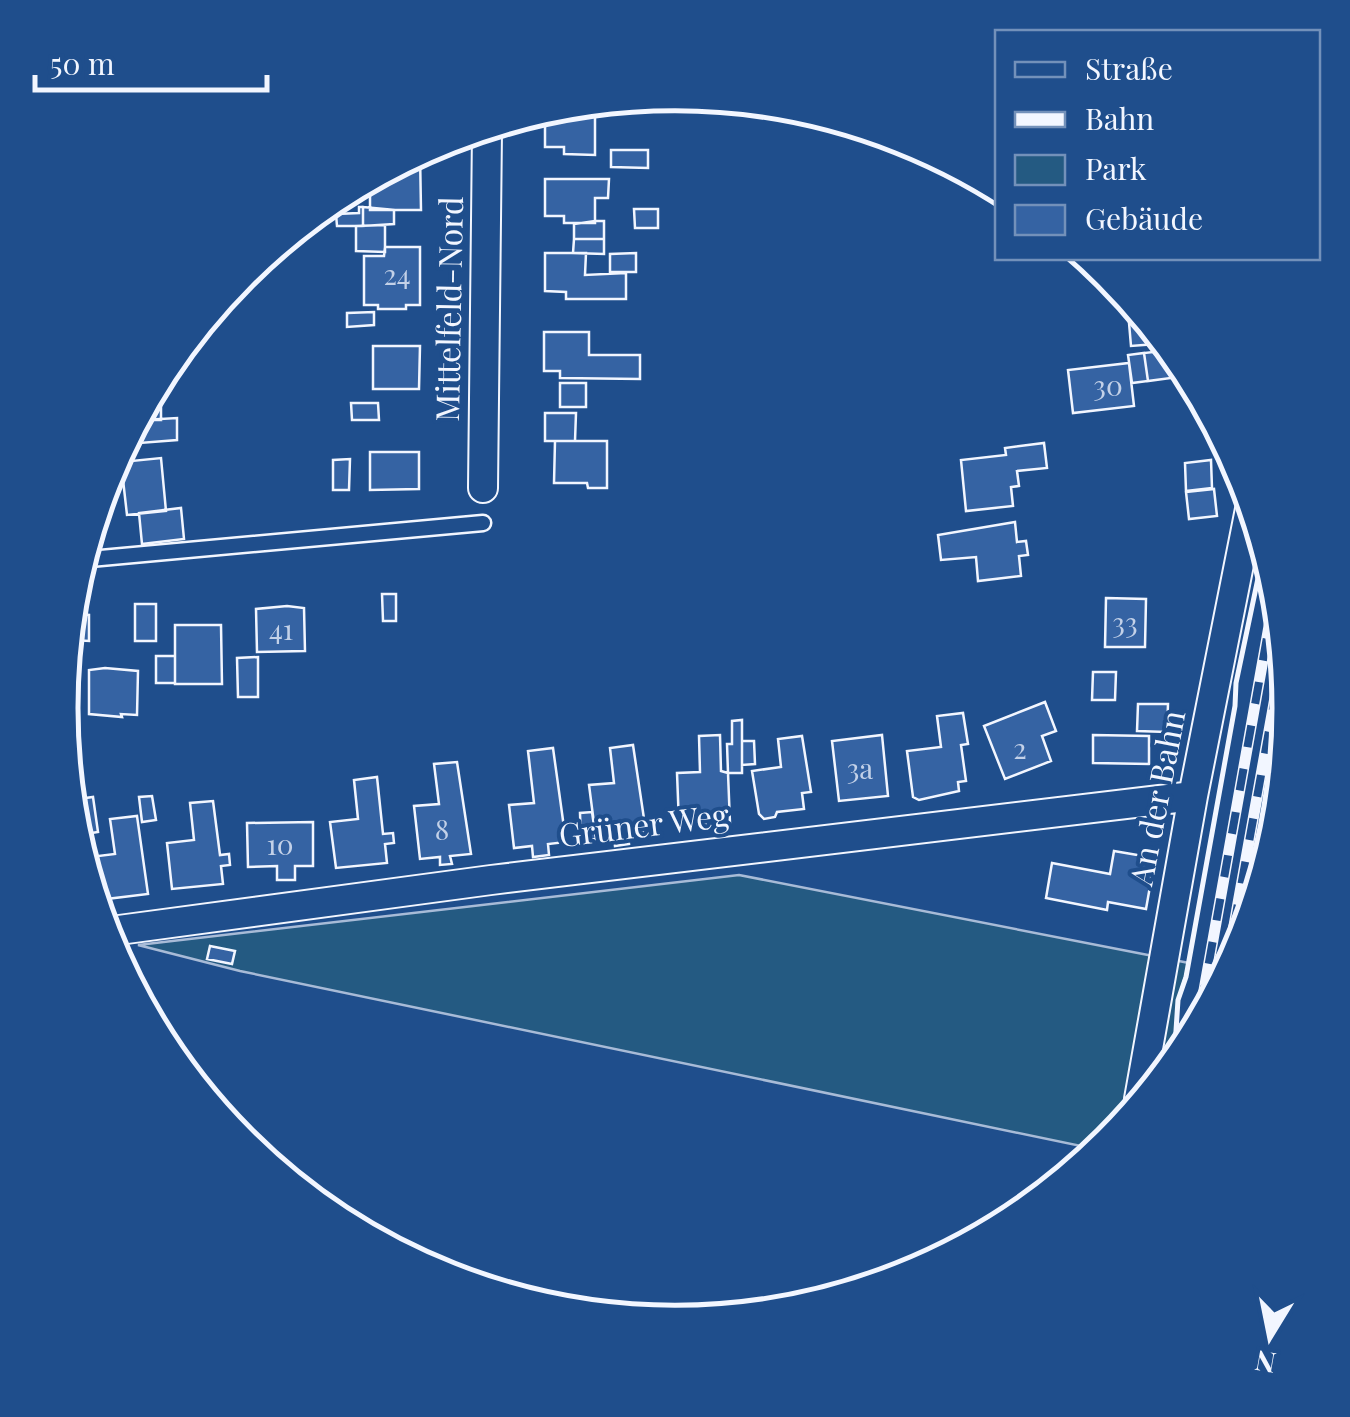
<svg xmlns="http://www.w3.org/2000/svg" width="1350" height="1417" font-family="'Playfair Display',serif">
<rect width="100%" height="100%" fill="#1f4e8c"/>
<!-- green -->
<path fill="#245a82" stroke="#a8bbd7" stroke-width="2.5" d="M739,875L1189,963L1178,1000L1175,1046L1109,1144L1100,1150L240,971L138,945Z"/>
<!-- building -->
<path fill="#3563a3" stroke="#f2f6ff" stroke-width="2.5" d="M595,110V155L564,154V147H545V119Z
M611,150H648V168L611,167Z
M420,153L421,210H370V194H359Z
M545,179H609L608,198H595V223H564V216H545Z
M359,207H363V226H337L336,214L359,213Z
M363,207L394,210V224L363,226Z
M634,209H658V228H635Z
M595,221H604V239H574V224Z
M385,225V252L356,251V226Z
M574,239H604V254L573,253Z
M385,247H420V305H406V309H378V305H364V256H384Z
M545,253H586L585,275L626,273V299H566V292L545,291Z
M636,253V272H610V254Z
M1134,310L1156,342V344L1131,346L1128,311Z
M374,312V325L347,327V313Z
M544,332H589V355H640V379L560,378V371H544Z
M373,346H420L419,389H373Z
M1162,351L1169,362L1171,378L1148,381L1144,353Z
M1144,353L1148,381L1132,383L1128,355Z
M1129,363L1134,406L1073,413L1068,370Z
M560,383H586V407H560Z
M161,392V420H143Z
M351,403H378L379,420H352Z
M545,413H576L575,441H545Z
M177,418V440L140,443L139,424L143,420Z
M555,441H607V488H588L587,483H554Z
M1044,443L1047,468L1017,471L1019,486L1011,487L1013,506L966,511L961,460L1006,455L1005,448Z
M370,452H419V489L370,490Z
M161,458L166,511L127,515L121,462Z
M350,459L349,490H333V460Z
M1211,460L1212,488L1186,491L1185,463Z
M1214,489L1217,516L1189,519L1186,492Z
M181,508L184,539L142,544L139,513Z
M1015,522L1017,542L1026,541L1028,555L1019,556L1021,576L978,581L976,557L941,560L938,535Z
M382,594H396V621H383Z
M1106,598L1146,599L1145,647H1105Z
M135,604H156V641H135Z
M287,606L304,608L305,651L257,652L256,609Z
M79,614L89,615V641L74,640Z
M175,625H221L222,684H175Z
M156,656H175V683H156Z
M258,657V697H238L237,658Z
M105,668L138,671L137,715L121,714L122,717L89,714V670Z
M1093,672H1116L1115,700H1092Z
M1045,702L1056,731L1042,736L1051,761L1005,779L984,726Z
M1138,704H1168L1167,732L1137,731Z
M963,713L968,744L961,745L966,781L958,782L959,791L919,800L913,797L907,751L941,747L937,716Z
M742,720V773H728L727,744H732V721Z
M720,735L721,771L728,773L730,823L679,824L677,773L700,772L699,736Z
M882,735L888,796L839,801L832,741Z
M1093,735L1149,736V764L1093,763Z
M802,736L811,792L802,793L804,809L777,812L775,817L764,819L759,814L752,771L781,767L778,739Z
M742,741H754L755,764L742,765Z
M633,745L646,832L628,835L629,844L615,846L614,836L596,839L589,785L614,783L610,748Z
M553,748L566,842L548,844L549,855L533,857L532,846L514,848L509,805L534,803L528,751Z
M457,762L471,854L450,856L452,864L440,865V857L420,859L414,806L439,804L434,764Z
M377,777L383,834L393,833L394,843L385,844L387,863L336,868L330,822L358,819L354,780Z
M152,796L156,820L142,822L139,797Z
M93,797L98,832L85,834L78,799Z
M213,801L220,855L229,854L230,865L221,866L223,884L172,889L167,843L194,840L190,803Z
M592,812L596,839L581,841L580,813Z
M137,816L148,894L98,900L90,857L115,854L110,819Z
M313,822V866H295V880H277V866L248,867L247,823Z
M1114,851L1155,858L1146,909L1108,902L1107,910L1046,898L1052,863L1110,874Z
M210,946L235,951L232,964L207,959Z"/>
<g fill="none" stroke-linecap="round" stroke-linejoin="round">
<defs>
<path id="lane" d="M90,559L483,523"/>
<path id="street" d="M483,488L487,131
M104,932L491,880L1193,796
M1139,1099L1193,796L1250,509"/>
</defs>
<!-- lane casing -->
<use href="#lane" stroke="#f2f6ff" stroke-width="19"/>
<!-- street casing -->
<use href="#street" stroke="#f2f6ff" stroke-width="32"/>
<!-- lane -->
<use href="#lane" stroke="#1f4e8c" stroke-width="14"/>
<!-- street -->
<use href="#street" stroke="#1f4e8c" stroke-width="28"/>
<defs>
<path id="rail" d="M1226,970L1281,664
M1201,1007L1271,615"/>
</defs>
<!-- rail casing -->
<use href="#rail" stroke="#f2f6ff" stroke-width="11"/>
<!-- rail -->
<use href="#rail" stroke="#1f4e8c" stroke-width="8" stroke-dasharray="22" stroke-linecap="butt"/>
<!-- wall -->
<path stroke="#f2f6ff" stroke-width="5" d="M1175,1046L1178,1000L1186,977L1235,706L1236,683L1261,564"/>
</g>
<g text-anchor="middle" stroke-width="8" stroke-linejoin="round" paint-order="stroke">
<!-- number labels -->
<g font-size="28" fill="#c3d1e8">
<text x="397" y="285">24</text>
<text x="1108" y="396">30</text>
<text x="1125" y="633">33</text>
<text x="281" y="640">41</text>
<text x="1020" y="759">2</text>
<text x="860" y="779">3a</text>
<text x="442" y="840">8</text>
<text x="280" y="855">10</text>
</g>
<!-- street labels -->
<g font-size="32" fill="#f2f6ff" stroke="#1f4e8c">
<text transform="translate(450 309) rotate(-89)" y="11">Mittelfeld-Nord</text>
<text transform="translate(1158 798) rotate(-79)" y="11">An der Bahn</text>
<text transform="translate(644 826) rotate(-7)" y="11">Grüner Weg</text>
</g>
</g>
<!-- crop -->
<path d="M0 0H1350V1417H0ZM78 708a597 597 0 1 1 1194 0a597 597 0 1 1-1194 0Z" fill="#1f4e8c" fill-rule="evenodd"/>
<path fill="none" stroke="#f2f6ff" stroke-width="5" d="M78 708a597 597 0 1 1 1194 0a597 597 0 1 1-1194 0Z"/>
<!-- legend -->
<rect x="995" y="30" width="325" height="230" fill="#1f4e8c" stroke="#7391ba" stroke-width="2.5"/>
<rect x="1015" y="62" width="50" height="15" fill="#1f4e8c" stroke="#7391ba" stroke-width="2.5"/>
<text x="1085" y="80" font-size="30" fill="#f2f6ff">Straße</text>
<rect x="1015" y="112" width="50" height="15" fill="#f2f6ff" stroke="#7391ba" stroke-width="2.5"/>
<text x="1085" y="130" font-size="30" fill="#f2f6ff">Bahn</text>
<rect x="1015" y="155" width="50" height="30" fill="#245a82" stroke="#7391ba" stroke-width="2.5"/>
<text x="1085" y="180" font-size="30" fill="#f2f6ff">Park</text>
<rect x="1015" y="205" width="50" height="30" fill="#3563a3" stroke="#7391ba" stroke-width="2.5"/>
<text x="1085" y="230" font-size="30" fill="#f2f6ff">Gebäude</text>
<!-- north arrow -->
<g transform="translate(1270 1337) rotate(190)" stroke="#1f4e8c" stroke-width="8" paint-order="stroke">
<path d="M0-8L18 38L0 25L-18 38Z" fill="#f2f6ff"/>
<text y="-15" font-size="28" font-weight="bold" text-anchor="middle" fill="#f2f6ff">N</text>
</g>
<!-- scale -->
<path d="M35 75v15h232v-15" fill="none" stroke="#f2f6ff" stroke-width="5"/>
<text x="50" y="75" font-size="30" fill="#f2f6ff" stroke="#1f4e8c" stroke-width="8" paint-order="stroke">50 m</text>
</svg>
